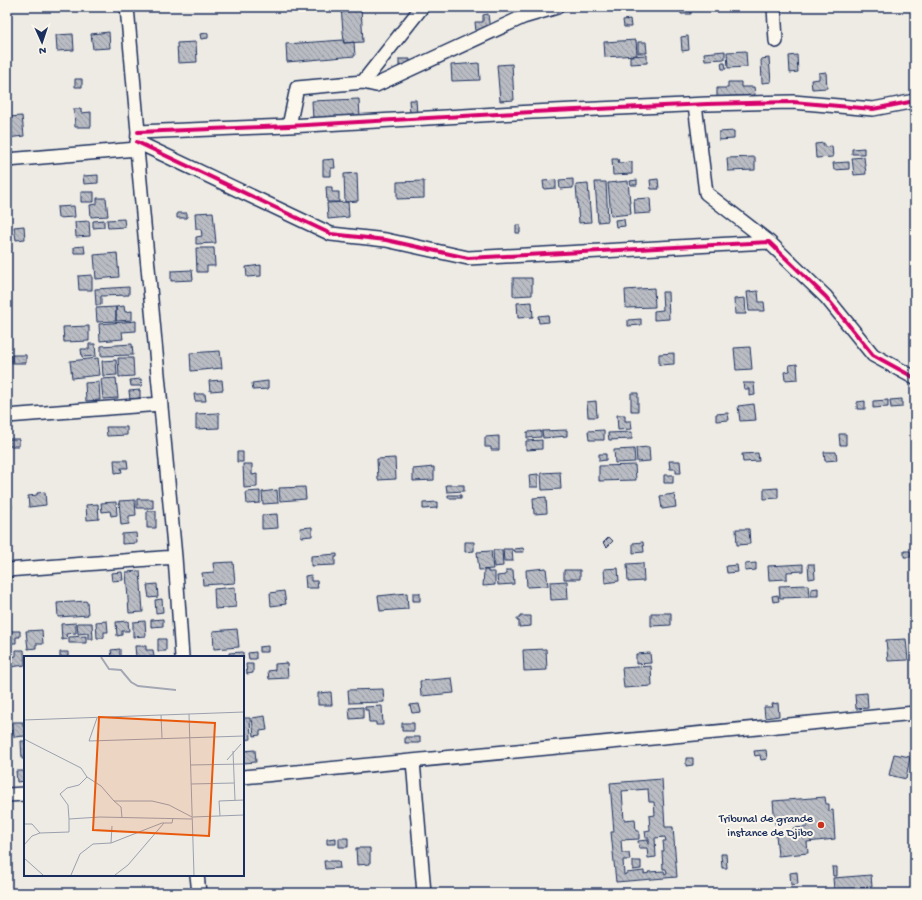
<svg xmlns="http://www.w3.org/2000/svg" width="922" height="900" font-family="'Gochi Hand',sans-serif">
<defs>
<pattern id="building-back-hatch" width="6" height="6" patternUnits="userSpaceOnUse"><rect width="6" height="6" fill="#b9bcc3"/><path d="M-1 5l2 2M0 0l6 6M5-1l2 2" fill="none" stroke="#9699a2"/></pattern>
</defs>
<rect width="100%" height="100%" fill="#eeebe4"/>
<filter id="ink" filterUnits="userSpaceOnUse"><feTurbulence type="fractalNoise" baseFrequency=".025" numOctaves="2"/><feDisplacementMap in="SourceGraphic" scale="8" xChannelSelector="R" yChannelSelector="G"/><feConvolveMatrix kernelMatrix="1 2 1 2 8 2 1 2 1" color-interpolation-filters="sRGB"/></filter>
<g filter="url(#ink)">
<!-- building -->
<path fill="url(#building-back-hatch)" stroke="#1b2f5e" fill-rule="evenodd" d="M341,7H361L363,42L344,43Z
M681,7H691V14H681Z
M710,7H721V10L710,11Z
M488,14L490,31L476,32L475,22H483V15Z
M630,19L631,27H624L623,20Z
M109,32L110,48L93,49L91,34Z
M208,33V38L201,39L200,34Z
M73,34L74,50L57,51L56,35Z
M688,36L689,50L682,51L681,37Z
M343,40L344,43L354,42L355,56L287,62L286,44Z
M636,40L637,55L605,57L604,42Z
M196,42L197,62L178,63L177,43Z
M638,42H646L647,53H638Z
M725,51V59L705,60L704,53Z
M746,51L747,67L728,68L727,52Z
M647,55V63L630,64V56Z
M797,55L798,72L790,73L789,56Z
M769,58L771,82L762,83L761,59Z
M399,59H410V66H399Z
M479,63L480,80L452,81L451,65Z
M721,63H725L726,69H722Z
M512,64L514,100L500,101L497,65Z
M826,72L827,88L812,89L811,80L819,79V73Z
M75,79H82V87H75Z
M728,82H741V87H754L755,95L717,97V88H728Z
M359,99L360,118L313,119L312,101Z
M409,100H416L417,114H410Z
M74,109H81V113L91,112V127H75Z
M22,116L24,136L7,138V117Z
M734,131V139L719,140V132Z
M824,143V147L832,146L833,157L816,158L815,144Z
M864,148V154H852V149Z
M755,157V170L728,171L727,158Z
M864,157L866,174L854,175L852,158Z
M334,159L335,168H331V176H323V160Z
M612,159H618L619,163L632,162V174L613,175Z
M849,162V169L834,170L833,163Z
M357,173L358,201L345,202L344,174Z
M98,175V183L84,184L83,176Z
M573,179V188L560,189L559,180Z
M658,179L659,189H651L650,180Z
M556,180V188L544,189L543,181Z
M637,180V185H631L630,181Z
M424,181V198L397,199V182Z
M628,181L631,214L611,216L608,183Z
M595,182H606L608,221L598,222Z
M588,184L591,222L579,223L576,185Z
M326,187H332V192H339V202H327Z
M81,192H94V202H81Z
M97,198H106L108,216L91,217L90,205L97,204Z
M650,198L651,213L635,214L634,199Z
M348,202L349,217L328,219L327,203Z
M74,206L75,217L58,218L57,207Z
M213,212L216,243L196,244V237L202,236L201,229H196L195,213Z
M177,213H187V218H177Z
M124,219L125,227L108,228L107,220Z
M624,219L625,226L616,227L615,220Z
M104,220V227L93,228V221Z
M89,221L90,236L76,237L75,222Z
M516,225H520V233H516Z
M24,226L25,239L16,240L14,227Z
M84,246L85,253H74V247Z
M196,248H214L215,266H207V272H197Z
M117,253L119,277L96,279L94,255Z
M261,265V276L247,277L246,267Z
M192,270L193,280L171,281V271Z
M92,275V290H79L78,276Z
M513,278H532V295L513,296Z
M129,287V295L101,296V305H96L95,289Z
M654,288L655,307L626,308L625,290Z
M758,291L759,302H764L765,311H749L747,292Z
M662,292H668L669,319L654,320V311L663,310Z
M745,298L746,314H735L734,299Z
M532,302L533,317L518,318L517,303Z
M124,306L125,312L132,311V320L116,321V307Z
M116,307V321L97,322L96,308Z
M548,315L549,322L539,323L538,316Z
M641,319V325L628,326V320Z
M136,321V331L122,332L123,339L100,341L99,324Z
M89,326V341L64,342L63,327Z
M89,344H95L96,356L82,357L81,349H89Z
M132,344L133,355L101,356V346Z
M750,347L752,369L736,370L734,348Z
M220,351L222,368L191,371L190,353Z
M7,352H9V364H7Z
M674,353V364L659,365V354Z
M12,355H26V363H12Z
M98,358L100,375L72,378L70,361Z
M118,358H133L134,376L119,377Z
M116,360L117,375L103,376L102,361Z
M797,364L798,379L785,380L784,372L790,371L789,365Z
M116,378L118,398L103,399L101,379Z
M141,379L142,386H131L130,380Z
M222,380L223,390L210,391L209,381Z
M268,381V389L253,390L252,383Z
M99,382L100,400L86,401L85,383Z
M743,383H754L755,395L749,396V389H744Z
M140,390V398L130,399L129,391Z
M631,393H638V411H631Z
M194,394H205L206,401H195Z
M902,399V407L891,408L890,400Z
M888,400V407L873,408V401Z
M596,401L597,417H588L587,402Z
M865,401V409H857V402Z
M754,404L756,420L740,421L738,406Z
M219,413V428L196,429V414Z
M728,413L729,420L716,421V414Z
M617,415H625V421H631L632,429L618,430Z
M106,427H127V435L107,436Z
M567,430V436L543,438L542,431Z
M604,430V440H589L588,431Z
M541,431V437L527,438V432Z
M632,432V439L609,440L608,433Z
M839,434H846V445H840Z
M499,436V450H491V447H485V437Z
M7,439H19V446H7Z
M542,440V449L526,450V441Z
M911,442H915V458H913Z
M649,447L650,461L637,462L636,448Z
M634,449L635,462L615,463L614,450Z
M237,452H243V462H237Z
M824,452H836L837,460L825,461Z
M758,453L759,461L743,462L742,454Z
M599,454H606V460L599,461Z
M395,458L396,479L378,480L377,459Z
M114,460H127L128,468H121L122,472L115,473Z
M669,461H680L681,473H676V469H670Z
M243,464H252V475L257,474V487L244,488Z
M635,465L636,480L599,481V466Z
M434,467V480L413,481V469Z
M560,472L561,489L542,490L541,473Z
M538,474V487H530L529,475Z
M664,475H673V483H664Z
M446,485H464V491L447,492Z
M305,487L306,499L280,501L279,488Z
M778,488V498L764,499V489Z
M277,490L278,503L263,504L262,492Z
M260,491V503L247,504L246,492Z
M45,492L46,505L29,507L28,496L37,495V493Z
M674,494L676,507L662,509L660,496Z
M448,495H461V498H448Z
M7,497H11L12,508H7Z
M546,497L547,513L534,514L533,498Z
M137,499H153V508H137Z
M135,500L136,515L129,516V524L121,525L119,501Z
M116,502L117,515L111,516L110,511L102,512L101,503Z
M437,502V508L423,509V503Z
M98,504L99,519L87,520L86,505Z
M147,511H156V528H147Z
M277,514L278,528L262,529V515Z
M312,527V536L301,537L300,528Z
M736,529H749L750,544L737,545Z
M136,533L137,543L122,544V534Z
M609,537L613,541L607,547L603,543Z
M465,542H474V551L465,552Z
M643,542L644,552L633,553V543Z
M523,548L524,552H515L514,549Z
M503,549H512L513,561H504Z
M493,550H502L503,566L494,567Z
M491,551L493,569L479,570L477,552Z
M904,551H910L911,557H904Z
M337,554V557H335V565L311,566V556Z
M233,562L235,583L203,585L202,573L214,572L213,563Z
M643,563L644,581L628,582L627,564Z
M756,563V570L745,571V564Z
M803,564V571L787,572V579L769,580L768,566Z
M808,564H814L815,578L809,579Z
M737,565L738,572L727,573L726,566Z
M546,568L548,586L527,587L526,570Z
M618,568L619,581L605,583L604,569Z
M484,570H488V572H495V585L483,586Z
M506,570H513L514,584L498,585L497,576L506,575Z
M564,570H580V579H564Z
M140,571L143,612L129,613L126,572Z
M122,572L123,580L112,581L111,573Z
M311,575V581H317L318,588H306L305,576Z
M567,581L568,599L551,600L550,582Z
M157,584L158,597L149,598L147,585Z
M808,585L809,597L780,598L779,586Z
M235,587L236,607L215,609L214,589Z
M818,588V596H811V589Z
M284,591L286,604L271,606L270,593Z
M407,593L408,609L380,611L378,596Z
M413,593H420V601H413Z
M778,595L779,601L773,602L772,596Z
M162,599L163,612L156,613L155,600Z
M87,601L88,615L58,617L57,603Z
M651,613H671V625L651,626Z
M520,616H531V626L519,627V621H517V618H520Z
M163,619V626L151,627V620Z
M107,621L108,632H104V638H97L96,622Z
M128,621L129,631H122V635L117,636L116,622Z
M145,621L146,636L133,637V622Z
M76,623V633L66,634L67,639L62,640L61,624Z
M77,623H92L93,639H88V633L78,634Z
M237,629L239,647L214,649L213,631Z
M42,630L43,644H36V648L28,649L26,631Z
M9,631H20V637H16V643H9Z
M86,636V643H69V637Z
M158,639H166V651H158Z
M906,639L908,660L888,661L886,640Z
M135,646H146V650H153L154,657H136Z
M268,646V652H259V647Z
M120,649V657H112L111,650Z
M546,649L547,670L524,671L523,650Z
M16,650H24L25,665L11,667L10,657L16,656Z
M60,652H68V657H60Z
M243,652V659V657H229V653Z
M256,652V659H249L248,653Z
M650,653L651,663L636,664V654Z
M287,663L288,678L269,679L268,671L275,670V664Z
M246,664H253V673L247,674Z
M651,666L652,686L624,688L622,668Z
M452,678L454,693L421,696L420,681Z
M383,689L384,702L349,703L348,690Z
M331,692L332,705H318V693Z
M867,693L868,708L856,709L855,694Z
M778,703L779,716L765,718L764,707H773L772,704Z
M419,704L421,712L412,713L410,705Z
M382,706L383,725H376V722H369L368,710H365V707Z
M363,707V718L350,719L349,708Z
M265,716L267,730L260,731V735L254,736L252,718Z
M243,718H250L251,739L243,740Z
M13,722H23V727H25V736L14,737Z
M402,723H414V731H402Z
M7,724H12L13,734H7Z
M405,737H420V743H405Z
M21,741H25V759H22Z
M255,750L256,762L243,763V751Z
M766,750L767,759L761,760L760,755L755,756L754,751Z
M894,754L910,757L906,779L889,775Z
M686,758H693V765L686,766Z
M16,771H25V781L17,782Z
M662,779L665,827H673L677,877L616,882L611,832H614L610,783ZM648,789L649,802H654L655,815L649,816L650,830L645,831L646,838H649V844H648V840L638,841L639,848H647L648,858L656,857L655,838L665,837L666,841H663L664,851H662L663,869H666L667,873L665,874L664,871L648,872L649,873L644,874V871L626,873V874L624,875L623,860H630L629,853H622L621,840L639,839V831H636L635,819L624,820L622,791Z
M825,797L826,804H829V811L833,810L835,839L807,842L808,853L778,856L776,834L794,833L793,828L807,827L806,821L775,824L773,801Z
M336,838V844H327V839Z
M339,838H348V847H339Z
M356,848H370V864L357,865Z
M721,854H726L727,868H722Z
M324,861H339L340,868L325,869Z
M633,861H641V869L633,870Z
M832,867H837V876H833Z
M797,872L798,884L791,885L790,873Z
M871,875L872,887L834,890L833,878Z
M587,889L588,893H571L570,891Z"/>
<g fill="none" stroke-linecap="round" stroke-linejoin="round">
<defs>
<path id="minor" d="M127,7L138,132L137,149L175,557L182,657
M774,7L776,41
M363,82L422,7
M695,105L706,193L769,242
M289,126L297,88L363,82L376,85L523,17L557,7
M138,132L289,126L532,112L707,104L793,102L873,109L915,101
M137,142L331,234L386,240L468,258L769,242L826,297L873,355L915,378
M7,160L137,149
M7,416L160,404
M7,570L175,557
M413,761L424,893
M243,777L915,713
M7,795L25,794
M197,875L199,893"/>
</defs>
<!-- minor casing -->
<use href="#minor" stroke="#1b2f5e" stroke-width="16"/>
<!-- minor -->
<use href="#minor" stroke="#fbf7ec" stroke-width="13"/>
<defs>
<path id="cycleway" d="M138,132L289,126L532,112L707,104L793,102L873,109L915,101
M137,142L331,234L386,240L468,258L769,242L826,297L873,355L915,378"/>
</defs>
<!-- cycleway casing -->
<use href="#cycleway" stroke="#fbf7ec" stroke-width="6"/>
<!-- cycleway -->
<use href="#cycleway" stroke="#d6006c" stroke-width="4"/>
</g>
</g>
<!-- markers -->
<circle fill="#c8321e" stroke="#fbf7ec" stroke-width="1.5" cx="821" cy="825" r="4"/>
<g text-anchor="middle" stroke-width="4" stroke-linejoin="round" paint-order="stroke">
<!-- poi labels -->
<g font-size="12" fill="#1b2f5e" stroke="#fbf7ec" text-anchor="end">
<text x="813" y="822">Tribunal de grande<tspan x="813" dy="14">instance de Djibo</tspan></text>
</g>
</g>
<!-- overview -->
<g transform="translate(24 656)">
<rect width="220" height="220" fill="#eeebe4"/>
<path fill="none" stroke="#a3a8b4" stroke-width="2" d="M77,1L85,13L97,14L107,26L114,30L152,34"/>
<path fill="none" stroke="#9aa0ae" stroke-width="1" d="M165,58L170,219M137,59L138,82M73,62L65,85L220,80M0,64L220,56M0,83L57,112L63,121L77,130L90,145H128L145,149L168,161M209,95L211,144M203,104L217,88M166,109L220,108M167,128L210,127M90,145L97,151L98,162M196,160L195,145L220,144M169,161L220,159M45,163L44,149L36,138L43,132L55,129L63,121M0,168H8L16,177M87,187L88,170M0,189L8,180L16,177L45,176V163L76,161L168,163M0,202L19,219M47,219L56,198L69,188L87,187L138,167H148L149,162M91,219L104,209L140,167"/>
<path fill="#e8590c" fill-opacity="0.15" stroke="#e8590c" stroke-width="2" d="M75,61L191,67L185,180L69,174Z"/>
<rect width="220" height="220" fill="none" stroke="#1b2f5e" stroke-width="2"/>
</g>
<!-- margin -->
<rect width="922" height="900" fill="none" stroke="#fbf7ec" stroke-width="24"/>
<rect x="12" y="12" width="898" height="876" fill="none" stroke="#1b2f5e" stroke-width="1.5" filter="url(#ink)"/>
<!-- north arrow -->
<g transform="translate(42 42) rotate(177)" stroke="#fbf7ec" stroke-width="3" paint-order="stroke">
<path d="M0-3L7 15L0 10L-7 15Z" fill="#1b2f5e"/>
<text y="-6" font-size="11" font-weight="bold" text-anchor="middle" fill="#1b2f5e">N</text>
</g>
</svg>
